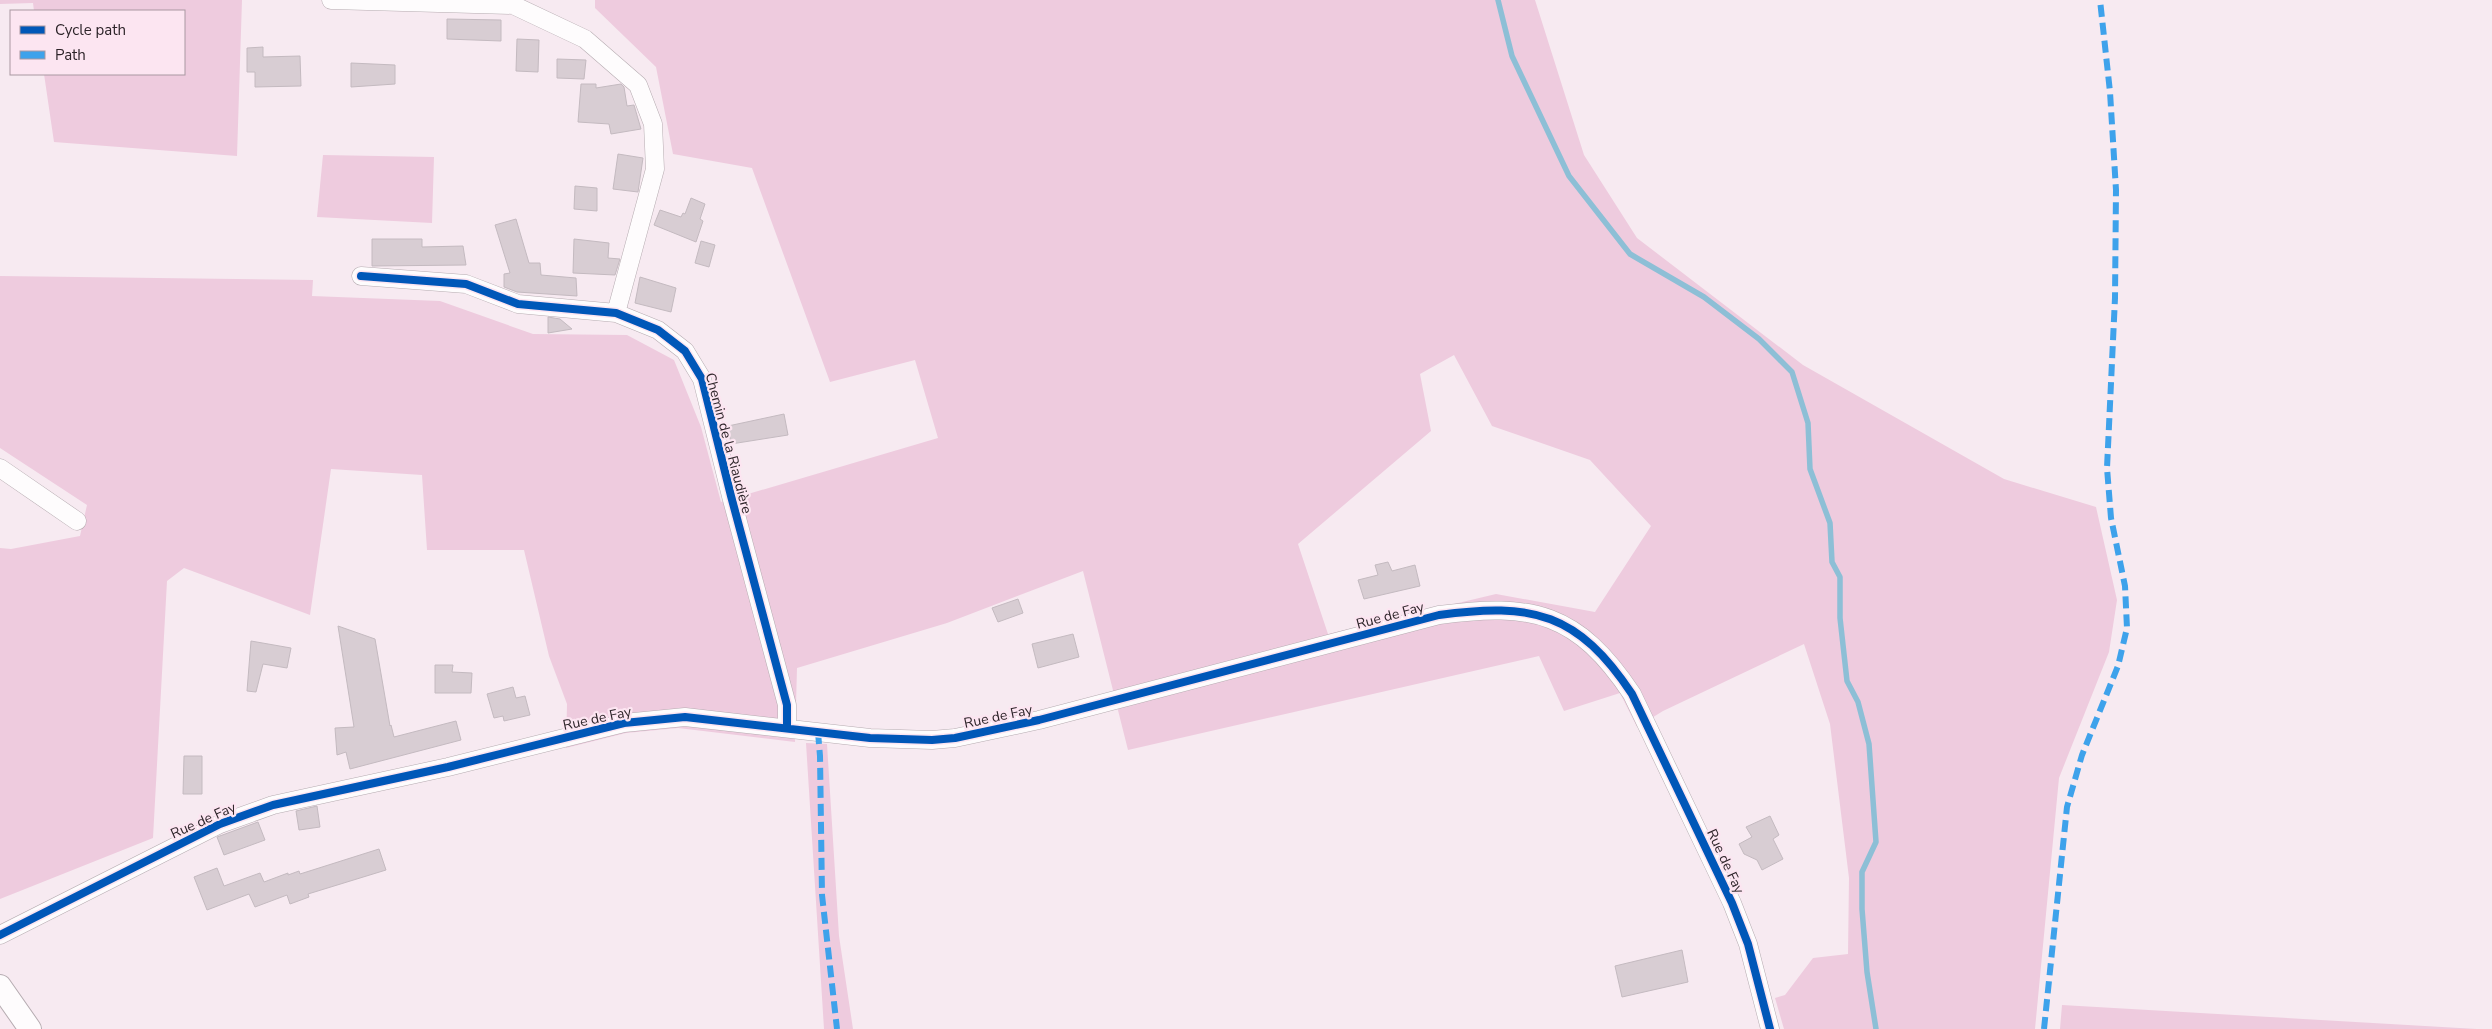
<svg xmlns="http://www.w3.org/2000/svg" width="2492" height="1029" font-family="'Nunito Sans',sans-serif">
<rect width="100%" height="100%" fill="#f7eaf1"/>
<!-- green -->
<path fill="#eecbde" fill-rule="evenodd" d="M0,0H242L237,156L54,142L44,74H184V11H34L33,3L0,4Z
M595,0H1535L1584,155L1637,238L1803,365L2004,479L2096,507L2117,600L2109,652L2059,778L2035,1029H1784L1775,998L1785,995L1813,958L1848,954L1849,878L1830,724L1804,644L1663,711L1637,727L1620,693L1564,711L1539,656L1128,750L1083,571L947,623L797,668L795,742L678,728L626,733L566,748L567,704L549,656L524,550H427L422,475L331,469L310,615L184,568L167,581L153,838L0,899V548L11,549L80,536L87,505L0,448V276L313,280L312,296L440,301L533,334L627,335L674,360L701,427L721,502L938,438L915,360L830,382L752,168L673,154L656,67L595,8ZM1454,355L1492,426L1590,460L1651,526L1595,612L1496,594L1328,634L1298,544L1431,431L1420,374Z
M323,155L434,157L432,223L317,217Z
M806,743L827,744L839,936L853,1029H824Z
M2062,1005L2477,1029H2060Z"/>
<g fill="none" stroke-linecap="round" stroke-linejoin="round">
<!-- stream -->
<path stroke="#8dbfd6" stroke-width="5.5" d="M1498,0L1512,56L1569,176L1630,254L1704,297L1759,339L1792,372L1808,423L1810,469L1830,523L1832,562L1840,577V618L1847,681L1858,702L1869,744L1876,842L1862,872V909L1867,972L1876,1029"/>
</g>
<!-- building -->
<path fill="#d8cdd3" stroke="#c4bac0" d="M447,19L501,20V41L447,39Z
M517,39L539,40L538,72L516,71Z
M263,47V57L300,56L301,86L255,87V72H247V48Z
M557,59L586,60L584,79L557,78Z
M351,63L395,65V84L351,87Z
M581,84H596V88L621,84L624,87L627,106L634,105L641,129L611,134L609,124L578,122Z
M618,154L643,158L638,192L613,189Z
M575,186L597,188V211L574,209Z
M691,198L705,204L700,219L703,221L696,242L654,225L660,210L681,217L683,213L685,214Z
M516,219L529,263H540L541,275L576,278L577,296L517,292L504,287V274L510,273L495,225Z
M372,239H422V247L463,246L466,265L372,266Z
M574,239L609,243L608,258L620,259L615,275L573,273Z
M701,241L715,245L709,267L695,263Z
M640,277L676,288L671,312L635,303Z
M548,317L560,319L572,329L548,333Z
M784,414L788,435L731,444L728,426Z
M1388,562L1392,571L1415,565L1420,586L1364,599L1358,580L1378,575L1375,565Z
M1018,599L1023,613L998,622L992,608Z
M338,626L375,639L390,726L391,725L394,737L456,721L461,740L350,769L346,752L337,755L335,728L354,727Z
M1073,634L1079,657L1038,668L1032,644Z
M251,641L291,648L287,668L263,664L256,692L247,691Z
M435,665H453L452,672L472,673L471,693H435Z
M513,687L516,698L525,696L530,715L504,721L503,716L494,718L487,694Z
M184,756H202V794H183Z
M317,806L320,827L299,830L296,811Z
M1770,816L1779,835L1773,839L1783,859L1762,870L1757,860L1744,854L1739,844L1752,837L1746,827Z
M258,822L265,840L224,855L217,837Z
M379,849L386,870L308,894L309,897L290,904L287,895L255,907L249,894L207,910L194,877L217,868L224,886L260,873L264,882L288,873V875L299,871L300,874Z
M1682,950L1688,982L1622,997L1615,966Z"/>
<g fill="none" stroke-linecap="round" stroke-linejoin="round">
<defs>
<path id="minor" d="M331,0L513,5L585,39L638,85L653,124L655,169L616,313
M361,276L466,284L518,304L616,313L658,330L685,351L702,379L731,496L787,705V728
M0,468L77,521
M0,935L220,824L273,805L448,767L624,723L685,717L870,738L932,740L955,738L1039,720L1439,615C1533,602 1578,613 1632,694L1732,903L1748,944L1770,1029"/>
<path id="major" d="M0,986L30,1029"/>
</defs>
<!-- minor casing -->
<use href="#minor" stroke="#b6acb1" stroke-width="19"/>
<!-- major casing -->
<use href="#major" stroke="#b6acb1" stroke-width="24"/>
<!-- minor -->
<use href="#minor" stroke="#fefcfd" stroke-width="18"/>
<!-- major -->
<use href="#major" stroke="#fefcfd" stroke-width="22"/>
<!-- quiet -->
<path stroke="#3ea2eb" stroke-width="6" stroke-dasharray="12 6" stroke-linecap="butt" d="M818,732L820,756L822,895L837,1029
M2044,1029L2067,807L2082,755L2118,666L2127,628L2125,586L2111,518L2107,468L2115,298L2116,190L2110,92L2100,0"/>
<defs>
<path id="cycleway" d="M361,276L466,284L518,304L616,313L658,330L685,351L702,379L731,496L787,705V728
M0,935L220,824L273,805L448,767L624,723L685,717L870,738L932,740L955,738L1039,720L1439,615C1533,602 1578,613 1632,694L1732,903L1748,944L1770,1029"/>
</defs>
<!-- cycleway casing -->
<use href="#cycleway" stroke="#fce5f1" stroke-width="11"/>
<!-- cycleway -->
<use href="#cycleway" stroke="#0057b8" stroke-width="8"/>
</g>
<g text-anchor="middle" stroke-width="4.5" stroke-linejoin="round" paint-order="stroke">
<!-- street labels -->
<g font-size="14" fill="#2d2429" stroke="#fce5f1">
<text transform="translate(729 443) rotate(75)" y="5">Chemin de la Riaudière</text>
<text transform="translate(1390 615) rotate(-15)" y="5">Rue de Fay</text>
<text transform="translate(998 716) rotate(-12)" y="5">Rue de Fay</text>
<text transform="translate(597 718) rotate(-12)" y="5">Rue de Fay</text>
<text transform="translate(203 820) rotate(-24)" y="5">Rue de Fay</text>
<text transform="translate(1726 861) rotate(65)" y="5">Rue de Fay</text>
</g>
</g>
<!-- legend -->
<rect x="10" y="10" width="175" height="65" fill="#fce5f1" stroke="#a998a1"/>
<rect x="20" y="26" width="25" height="8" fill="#0057b8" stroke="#a998a1"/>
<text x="55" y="35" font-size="15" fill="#2d2429">Cycle path</text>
<rect x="20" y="51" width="25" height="8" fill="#3ea2eb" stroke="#a998a1"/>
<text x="55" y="60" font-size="15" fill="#2d2429">Path</text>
</svg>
